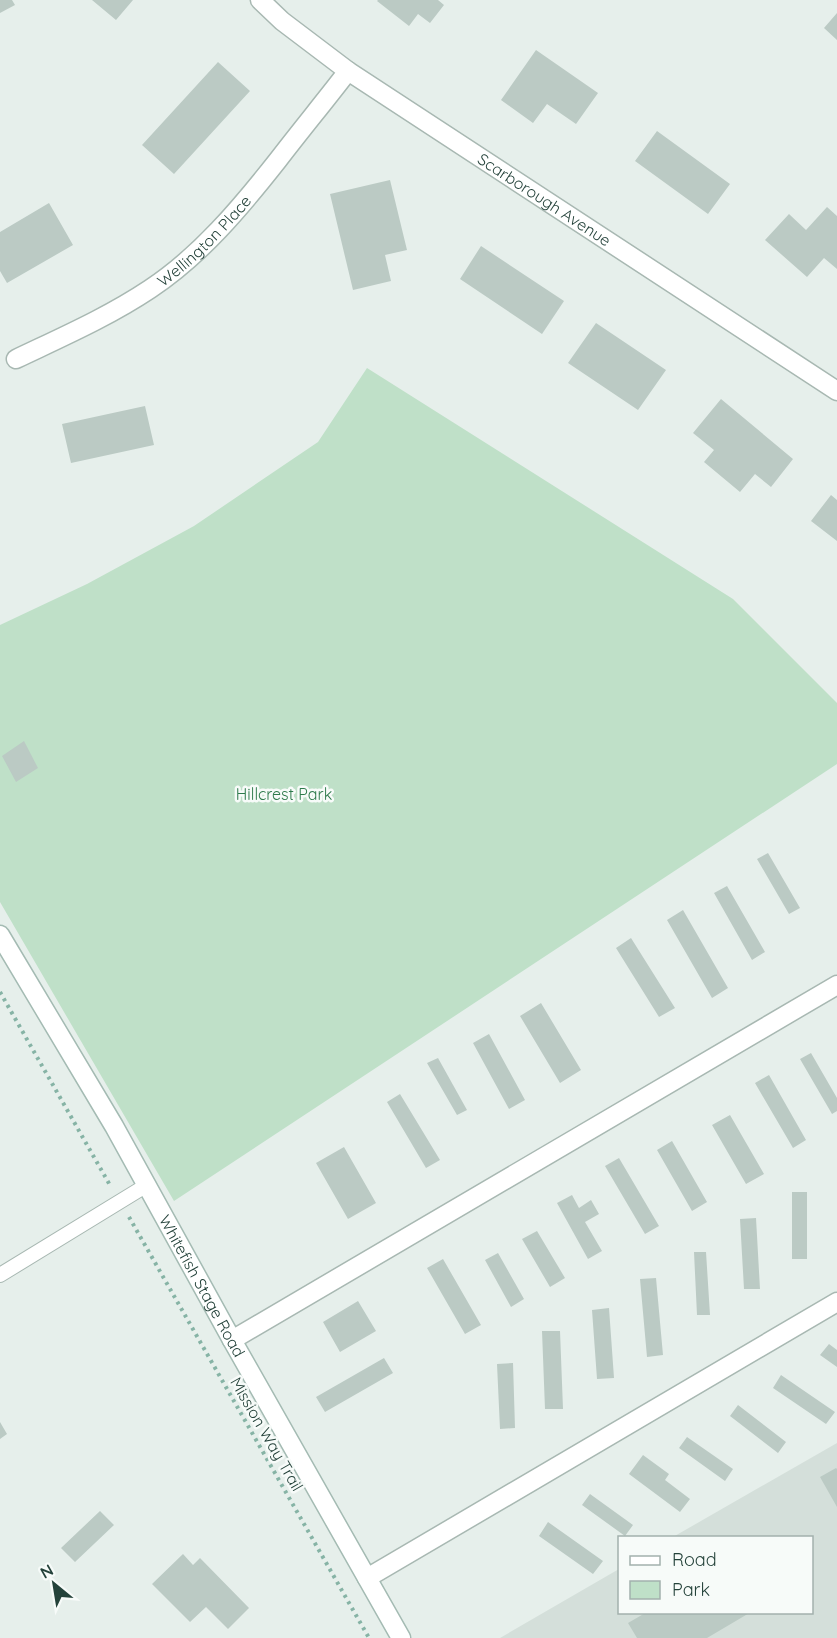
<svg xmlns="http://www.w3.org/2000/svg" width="837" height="1638" font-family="Quicksand,sans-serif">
<rect width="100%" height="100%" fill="#e6efeb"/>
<!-- built -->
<path fill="#d4dfda" d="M837,1443V1638H500L619,1569L620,1612H812V1538L673,1537Z"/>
<!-- green -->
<path fill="#bfe0c8" d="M367,368L733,599L837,703V764L174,1201L0,902V625L87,584L194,526L318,442Z"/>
<!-- building -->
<path fill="#bbcac4" d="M0,0H12L15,5L0,13Z
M92,0H133L116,20Z
M378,0H438L444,5L430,23L418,14L409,26L377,1Z
M837,13V40L824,28Z
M536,50L598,93L576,124L547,104L533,123L501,100Z
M218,62L250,91L174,174L142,145Z
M657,131L730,184L708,214L635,161Z
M390,180L407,250L385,255L391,281L353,290L330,194Z
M49,203L73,245L7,283L0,271V232Z
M827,207L837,216V269L824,258L807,277L765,240L789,214L806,230Z
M481,246L564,301L542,334L460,279Z
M596,323L666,370L638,410L568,363Z
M721,399L793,459L771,487L755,474L740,492L704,462L714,450L693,433Z
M145,406L154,445L71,463L62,424Z
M831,495L837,500V541L811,521Z
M24,741L38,768L16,782L2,756Z
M768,853L800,908L789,914L757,859Z
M727,886L765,952L752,960L714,893Z
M683,910L728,988L712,998L667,920Z
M631,938L675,1008L659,1017L616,948Z
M541,1003L581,1070L560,1083L520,1016Z
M489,1034L525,1100L509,1109L473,1043Z
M811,1053L837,1098V1111L832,1114L800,1059Z
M438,1058L467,1110L457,1115L427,1063Z
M769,1075L806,1140L793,1148L755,1083Z
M400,1094L440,1160L426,1168L387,1102Z
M730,1115L764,1174L746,1184L712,1125Z
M672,1141L707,1202L692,1211L657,1150Z
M344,1147L376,1203L348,1219L316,1163Z
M619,1158L659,1226L645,1234L605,1166Z
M792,1192H807V1259H792Z
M572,1195L579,1208L591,1200L599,1214L585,1222L602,1251L588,1259L557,1203Z
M756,1218L760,1289H744L740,1219Z
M537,1231L565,1278L550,1287L522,1239Z
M694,1252H706L710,1315H697Z
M498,1253L524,1299L511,1307L485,1260Z
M443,1259L481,1325L465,1334L427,1268Z
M656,1278L663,1355L647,1357L640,1279Z
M358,1301L376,1331L340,1352L323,1322Z
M609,1308L614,1378L597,1379L592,1310Z
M542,1331H560L563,1409H545Z
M829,1344L837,1350V1367L820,1355Z
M384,1358L393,1373L325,1412L316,1397Z
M513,1363L515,1428L500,1429L497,1364Z
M781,1375L835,1412L826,1424L773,1388Z
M738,1405L786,1442L778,1453L730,1416Z
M0,1422L7,1434L0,1439Z
M687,1437L733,1469L725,1481L679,1448Z
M643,1455L669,1474L665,1480L690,1499L680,1512L629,1474Z
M836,1468L837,1469V1507L820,1477Z
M590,1494L633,1525L625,1536L582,1505Z
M100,1511L114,1525L75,1562L61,1548Z
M548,1522L603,1561L593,1574L539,1536Z
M183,1554L193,1565L200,1558L249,1608L228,1629L206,1607L190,1622L152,1584Z
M647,1612H751L707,1638H637L628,1623Z"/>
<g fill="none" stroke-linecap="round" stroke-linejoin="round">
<defs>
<path id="lane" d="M0,1275L147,1185"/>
<g id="street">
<path id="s1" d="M260,0L282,21L348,71L837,391"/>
<path id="s2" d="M16,359C62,337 108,317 150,289C200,256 241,207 278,160C301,130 325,101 348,71"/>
<path d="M232,1340L837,985"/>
<path d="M367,1578L837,1302"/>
</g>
<g id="secondary">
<path id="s3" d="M0,935L114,1126L232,1340L401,1638"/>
</g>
</defs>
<!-- lane casing -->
<use href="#lane" stroke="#a8b8b2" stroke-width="16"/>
<!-- street casing -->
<use href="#street" stroke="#a8b8b2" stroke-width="21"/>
<!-- secondary casing -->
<use href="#secondary" stroke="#a4bbb3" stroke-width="21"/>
<!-- path -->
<path stroke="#86b3a5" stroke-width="4" stroke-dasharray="3 4.5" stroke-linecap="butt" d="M0,992L111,1187
M129,1217L369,1638"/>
<!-- lane -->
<use href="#lane" stroke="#fff" stroke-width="14"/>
<!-- street -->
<use href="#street" stroke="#fff" stroke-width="18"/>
<!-- secondary -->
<use href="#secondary" stroke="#fff" stroke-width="18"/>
</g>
<g text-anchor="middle" stroke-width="5" stroke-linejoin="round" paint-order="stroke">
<!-- street labels -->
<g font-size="16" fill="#24423a" stroke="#f7fbf9">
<text dy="6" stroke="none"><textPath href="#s1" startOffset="348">Scarborough Avenue</textPath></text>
<text dy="6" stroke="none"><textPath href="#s2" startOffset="224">Wellington Place</textPath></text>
<text dy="6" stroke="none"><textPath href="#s3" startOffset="405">Whitefish Stage Road</textPath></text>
<text transform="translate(267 1434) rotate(60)" y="6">Mission Way Trail</text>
</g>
<!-- park labels -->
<g font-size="16" fill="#2d7a4b" stroke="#f7fbf9">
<text x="284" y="800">Hillcrest Park</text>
</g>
</g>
<!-- legend -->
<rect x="618" y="1536" width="195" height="78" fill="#f7fbf9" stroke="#a3b1ad" stroke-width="1.5"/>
<rect x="630" y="1556" width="30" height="9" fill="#ffffff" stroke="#a3b1ad" stroke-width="1.5"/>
<text x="672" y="1566" font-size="18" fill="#24423a">Road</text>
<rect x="630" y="1581" width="30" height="18" fill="#bfe0c8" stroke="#a3b1ad" stroke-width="1.5"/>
<text x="672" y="1596" font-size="18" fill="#24423a">Park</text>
<!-- north arrow -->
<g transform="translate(54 1584) rotate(330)" stroke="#f7fbf9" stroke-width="4.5" paint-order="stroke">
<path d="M0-4.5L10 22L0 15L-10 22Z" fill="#24423a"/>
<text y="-9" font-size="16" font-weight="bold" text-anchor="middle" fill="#24423a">N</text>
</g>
</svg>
